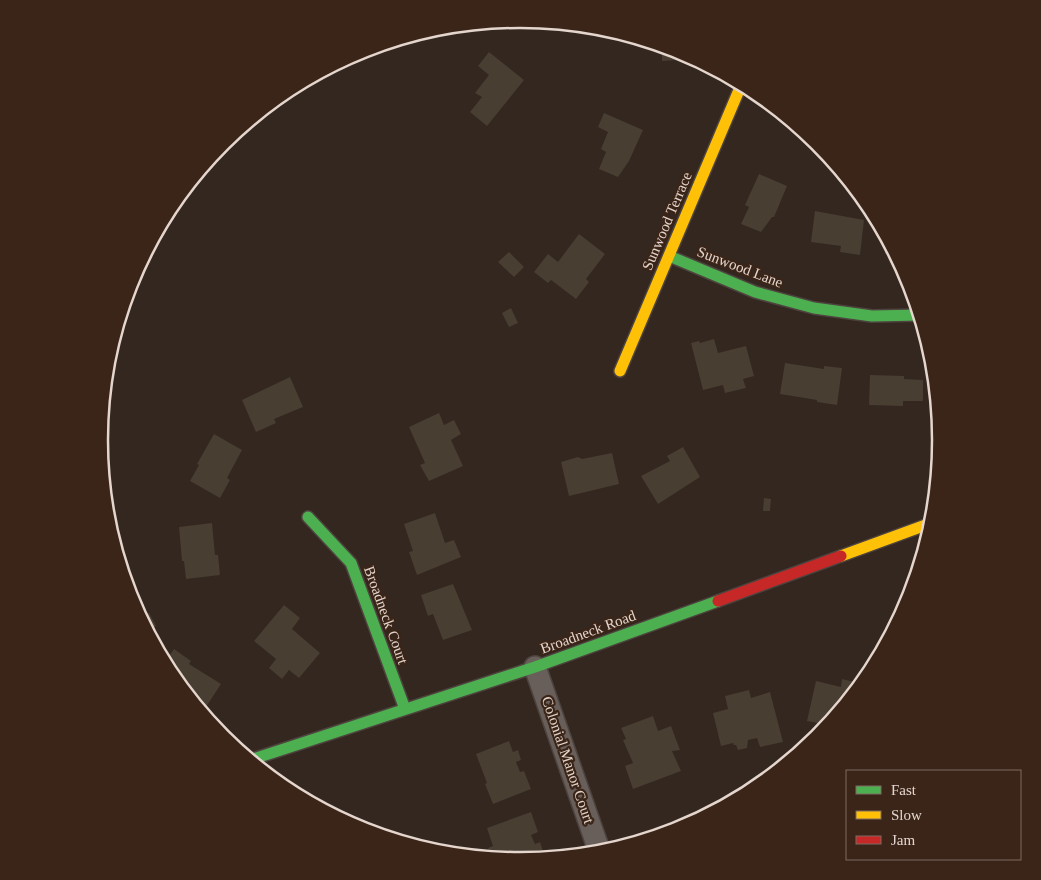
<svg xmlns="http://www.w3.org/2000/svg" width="1041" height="880" font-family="'Times New Roman',serif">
<rect width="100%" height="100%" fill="#332720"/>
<!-- building -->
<path fill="#483e31" d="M662,45L682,51L683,52H677V60L662,61Z
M489,52L524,80L487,126L470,112L482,97L475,93L489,75L478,66Z
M604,113L643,130L629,161L618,177L599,169L606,152L601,149L608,132L598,127Z
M759,174L787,186L774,217H772L761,232L741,224L749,207L745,205Z
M815,211L864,220L860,255L840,252L841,246L811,242Z
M884,231L896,253L885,254Z
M579,234L605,254L586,279L589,282L576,299L551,280L548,283L534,272L548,254L558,262Z
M509,252L524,267L514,277L498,262Z
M511,308L518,323L509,327L502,313Z
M714,339L718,353L746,346L754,376L743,379L746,388L725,393L723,385L703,390L691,343L699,341L700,343Z
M785,363L824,369V366L842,368L837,405L817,402V400L780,394Z
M870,375L904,376V379L923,380V401H903V406L869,405Z
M290,377L303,407L274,419L276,423L256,432L242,400Z
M439,413L444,425L454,420L461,434L451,440L463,466L429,481L420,465L425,463L409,427Z
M214,434L242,450L227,478L230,480L220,498L190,481L199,465L197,464Z
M683,447L700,477L658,504L641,476L670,461L667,456Z
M612,453L619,484L569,496L561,462L578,457L582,459Z
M764,498L771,499L770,511H763Z
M435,513L445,543L454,540L461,557L417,575L409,552L413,551L404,524Z
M212,523L215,555H218L220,575L186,579L184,561H182L179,527Z
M453,584L472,630L443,640L433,614L428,616L421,595Z
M284,605L300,618L292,629L320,653L299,678L289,670L282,679L269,668L276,659L254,641Z
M149,613L156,626L147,631L140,617Z
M174,649L191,661L189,664L221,684L204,710L194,704L170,674L164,663Z
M842,679L863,684L834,719L829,718L828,725L807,721L816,681L841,687Z
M749,690L751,698L770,692L783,742L760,747L757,738L748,740L747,748L738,750L736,745H734L733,743L721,746L713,713L728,709L725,696Z
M653,716L658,731L671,726L680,750L672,751L681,771L633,789L625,766L633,763L623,740L626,739L621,728Z
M509,741L513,752L518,750L521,760L516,762L520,772L524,771L531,789L493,804L485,784L487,783L476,754Z
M531,812L538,832L531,835L535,844L540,842L543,851L538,852L540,859L520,861L492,858L488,848L493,846L487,828Z"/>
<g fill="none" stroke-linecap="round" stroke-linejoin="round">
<defs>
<path id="street" d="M535,667L600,853"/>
<path id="fast" d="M669,256L755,292L814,308L872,316L921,315
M308,517L351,563L405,709
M250,760L535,667L718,601"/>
<path id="slow" d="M620,371L742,83
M841,556L934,522"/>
<path id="jam" d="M718,601L841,556"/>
</defs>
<!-- street casing -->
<use href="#street" stroke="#4e433e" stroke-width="24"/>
<!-- fast casing -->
<use href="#fast" stroke="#4e433e" stroke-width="14"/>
<!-- slow casing -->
<use href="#slow" stroke="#4e433e" stroke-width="14"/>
<!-- jam casing -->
<use href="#jam" stroke="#4e433e" stroke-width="14"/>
<!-- street -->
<use href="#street" stroke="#685f5a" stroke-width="21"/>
<!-- fast -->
<use href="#fast" stroke="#4caf50" stroke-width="11"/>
<!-- slow -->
<use href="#slow" stroke="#ffc107" stroke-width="11"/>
<!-- jam -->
<use href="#jam" stroke="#c62828" stroke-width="11"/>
</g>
<g text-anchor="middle" stroke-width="4.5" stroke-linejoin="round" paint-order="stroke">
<!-- street labels -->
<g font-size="15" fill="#e4d5cd" stroke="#3b2518">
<text transform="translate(667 221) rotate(-67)" y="5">Sunwood Terrace</text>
<text transform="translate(740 267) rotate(21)" y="5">Sunwood Lane</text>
<text transform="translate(386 615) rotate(70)" y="5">Broadneck Court</text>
<text transform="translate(588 632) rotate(-20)" y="5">Broadneck Road</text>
<text transform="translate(568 760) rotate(71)" y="5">Colonial Manor Court</text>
</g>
</g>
<!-- crop -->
<path d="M0 0H1041V880H0ZM108 440a412 412 0 1 1 824 0a412 412 0 1 1-824 0Z" fill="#3b2518" fill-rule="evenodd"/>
<path fill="none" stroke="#e4d5cd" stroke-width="2.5" d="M108 440a412 412 0 1 1 824 0a412 412 0 1 1-824 0Z"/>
<!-- legend -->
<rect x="846" y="770" width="175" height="90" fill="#3b2518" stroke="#7f6b60"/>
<rect x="856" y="786" width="25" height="8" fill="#4caf50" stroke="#7f6b60"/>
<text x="891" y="795" font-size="15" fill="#e4d5cd">Fast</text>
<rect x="856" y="811" width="25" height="8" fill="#ffc107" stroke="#7f6b60"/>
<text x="891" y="820" font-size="15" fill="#e4d5cd">Slow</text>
<rect x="856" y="836" width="25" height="8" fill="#c62828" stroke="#7f6b60"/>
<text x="891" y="845" font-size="15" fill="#e4d5cd">Jam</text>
</svg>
